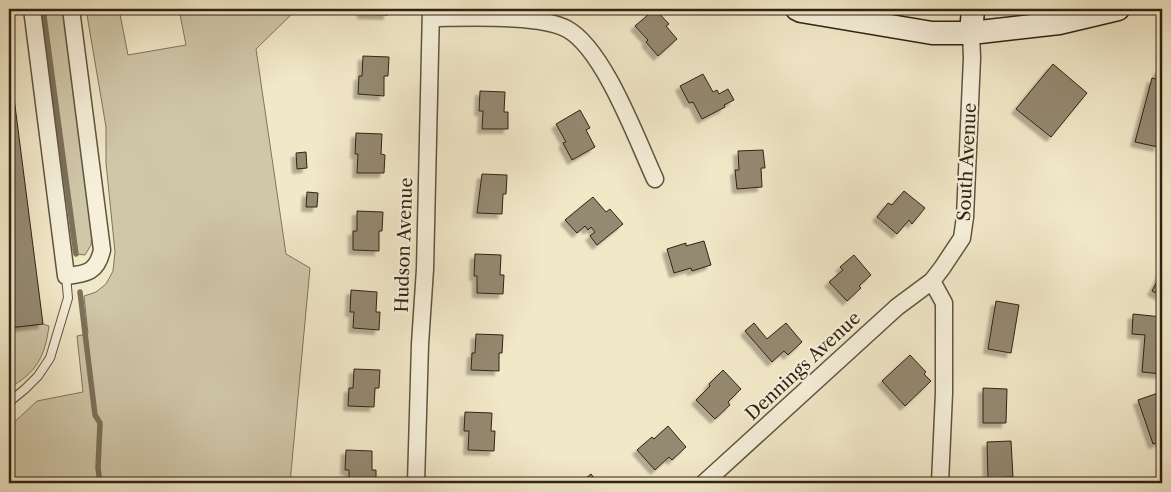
<svg xmlns="http://www.w3.org/2000/svg" width="1171" height="492" font-family="'Libre Caslon Text',serif">
<defs>
<filter id="shadow"><feDropShadow dx="-4.5" dy="4.5" stdDeviation="1" flood-color="#0004"/></filter>
</defs>
<rect width="100%" height="100%" fill="#f1e8c8"/>
<filter id="stains"><feTurbulence type="fractalNoise" baseFrequency=".004" numOctaves="4"/><feColorMatrix values="0 0 0 0 .2 0 0 0 0 .09 0 0 0 0 .02 0 0 0 .5 -.17"/></filter>
<radialGradient id="worn" r=".72"><stop offset=".6" stop-color="#630" stop-opacity="0"/><stop offset="1" stop-color="#630" stop-opacity=".3"/></radialGradient>
<!-- green -->
<path fill="#d0c7a9" stroke="#80755e" d="M41,9H65L92,232L91,245L85,255L76,254L71,248Z
M86,9H119L128,55L186,45L179,9H297L256,49L286,254L310,268L290,483H9V427L37,401L83,392L77,336L88,334L84,296L96,292L106,284L113,271L115,252L106,163V127Z
M43,324L49,326C45,357 36,373 9,388V348L15,327Z"/>
<g fill="none" stroke-linecap="round" stroke-linejoin="round">
<!-- stream -->
<path stroke="#7c715a" stroke-width="5.5" d="M43,9L76,254
M80,292L95,415L100,423L98,468L100,483"/>
</g>
<!-- building -->
<path fill="#948971" stroke="#302312" filter="url(#shadow)" d="M362,9H388V15L362,14Z
M655,9L669,24L666,26L677,39L658,56L646,42L648,40L635,26Z
M363,56L389,57L388,76H384V96L358,94L359,76H362Z
M9,59L43,324L9,328Z
M1053,64L1087,93L1051,137L1016,109Z
M1159,69L1162,70V128L1158,147L1135,142L1152,78L1156,79Z
M703,74L713,92L717,90L719,94L728,89L734,100L724,105L725,107L702,119L693,102L689,103L680,86Z
M480,91L505,92L504,112H508V129H482L483,111H479Z
M580,110L590,128L586,130L595,147L572,160L563,143L566,142L556,124Z
M356,133L382,134L381,154L385,155L384,173H357L358,154H355Z
M763,150L765,168H761L762,187L737,189L735,170H739L738,151Z
M306,152L307,168L297,169L296,153Z
M482,174L507,175L506,194H503L502,214L477,213Z
M904,191L925,208L912,224L909,220L897,234L877,217L888,203L892,205Z
M307,192L318,193L317,207H306Z
M593,197L606,212L610,209L623,224L597,245L590,236L595,232L591,227L588,230L585,226L577,233L565,220Z
M357,211L383,212L382,231H379V251L353,250V231H357Z
M704,241L711,265L692,271L691,268L674,273L667,249L686,243V246Z
M475,254L501,255L500,275H504L503,294L477,293V276H474Z
M854,255L871,275L859,286L861,288L847,301L829,282L843,270L840,267Z
M1162,272V296L1152,291Z
M351,290L377,292L376,312H380L379,330L353,328L354,312H350Z
M996,301L1019,305L1011,353L988,349Z
M1133,314L1162,317V374L1142,372L1145,335L1132,334Z
M754,323L767,339L786,323L802,342L788,355L784,351L772,362L745,331Z
M476,334L503,335L502,353H499V371L471,370L472,353H475Z
M910,355L926,372L924,374L931,381L905,406L882,381Z
M354,369L380,370L379,388H375L374,407L348,406L349,388H353Z
M723,370L741,389L728,402L730,405L715,419L696,400L710,386L709,384Z
M983,388L1007,389L1006,423H983Z
M1161,392L1162,397V441L1153,444L1138,400Z
M465,412L492,413L491,431H495L494,451L468,450L469,431H464Z
M668,426L686,447L672,460L669,457L655,470L637,450L652,437L654,439Z
M1011,441L1013,477L988,478L987,442Z
M346,450L372,451V470H376V483H349V470H345Z
M591,474L598,483H580Z"/>
<g fill="none" stroke-linecap="round" stroke-linejoin="round">
<defs>
<path id="lane" d="M9,402L25,389L38,376L50,358L68,298L66,276"/>
<path id="street" d="M32,9L66,276C87,274 97,272 102,250L71,9
M431,18C463,18 541,14 567,29C604,49 637,140 655,179
M932,281L944,303V393L940,483
M416,483L420,344L425,269L431,9
M704,483L897,307L932,281L942,268L962,238L965,217L972,58L971,33"/>
<path id="secondary" d="M797,9L801,11L932,33H971L1059,23L1118,9
M971,33L973,9"/>
</defs>
<!-- lane casing -->
<use href="#lane" stroke="#605440" stroke-width="10"/>
<!-- street casing -->
<use href="#street" stroke="#605440" stroke-width="19"/>
<!-- secondary casing -->
<use href="#secondary" stroke="#302312" stroke-width="25"/>
<!-- lane -->
<use href="#lane" stroke="#f6f0db" stroke-width="8"/>
<!-- street -->
<use href="#street" stroke="#f6f0db" stroke-width="16"/>
<!-- secondary -->
<use href="#secondary" stroke="#f6f0db" stroke-width="22"/>
</g>
<g text-anchor="middle" stroke-width="4.5" stroke-linejoin="round" paint-order="stroke">
<!-- street labels -->
<g font-size="18" fill="#302312" stroke="#f6f0db">
<text transform="translate(967 162) rotate(-87)" y="6">South Avenue</text>
<text transform="translate(404 245) rotate(-88)" y="6">Hudson Avenue</text>
<text transform="translate(803 366) rotate(-43)" y="6">Dennings Avenue</text>
</g>
</g>
<!-- margin -->
<rect width="1171" height="492" fill="none" stroke="#f1e8c8" stroke-width="30"/>
<rect x="10" y="10" width="1151" height="472" fill="none" stroke="#302312" stroke-width="2.5"/>
<rect x="15" y="15" width="1141" height="462" fill="none" stroke="#302312"/>
<rect width="100%" height="100%" filter="url(#stains)"/>
<rect width="100%" height="100%" fill="url(#worn)"/>
</svg>
